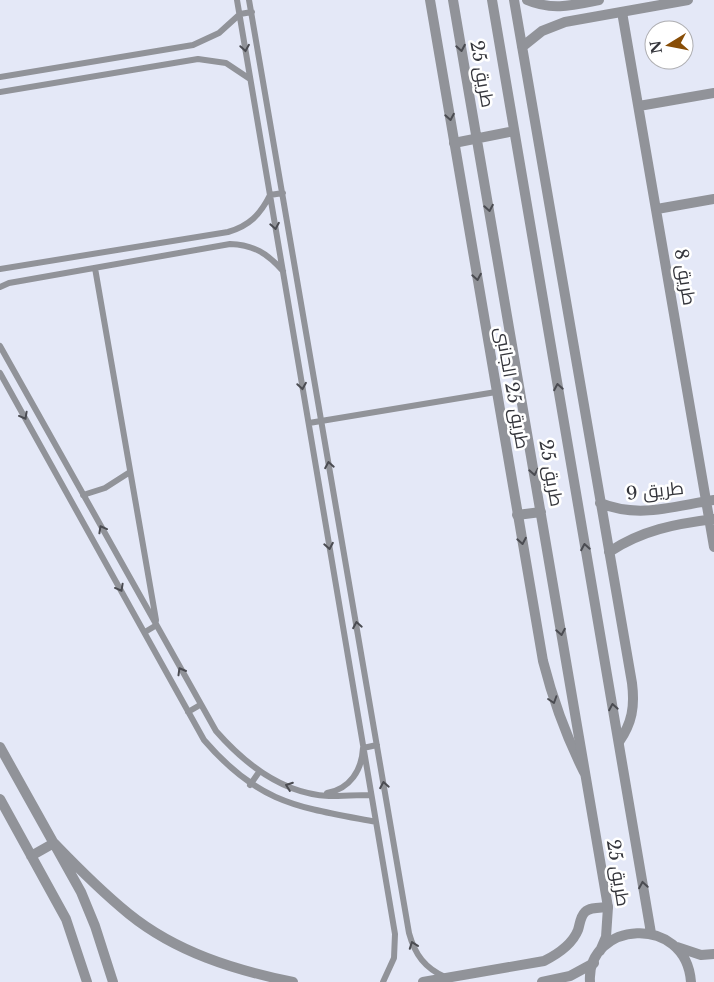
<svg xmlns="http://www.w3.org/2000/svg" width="714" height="982" font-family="'Libre Baskerville',Cairo,serif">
<rect width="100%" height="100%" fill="#e4e8f7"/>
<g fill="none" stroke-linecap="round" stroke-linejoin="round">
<!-- service -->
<path stroke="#919399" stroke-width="6" d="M237,0L395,934L394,958L383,982
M249,0L409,933C415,955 425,968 445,977
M0,77L193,45L219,33L240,14L252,12
M0,92L198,59L226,63L250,79
M95,268L156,620L155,626L145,632
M0,269L228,232C249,226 260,215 270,195L283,193
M0,287L9,283L230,244C254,245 267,253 283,271
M0,346L216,731C245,764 283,794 329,796C343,796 357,795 371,795
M0,373L204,740C259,804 298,807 376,822
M309,423L496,392
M83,495L105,488L130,472
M188,712L200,705
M250,785L259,772
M327,793C350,789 362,770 363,748L377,745"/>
<!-- minor -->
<path stroke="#919399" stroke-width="10" d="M430,0L543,661C553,700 566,736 584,772
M514,0L632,683C635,707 632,723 619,742
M527,0C552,11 574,5 599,0
M622,12L714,547
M522,47L542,31L565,22L688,0
M639,106L714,93
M657,209L714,199
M600,503C639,519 674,506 714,500
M609,552C642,530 675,524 714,519
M0,747L81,892L95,926L113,982
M0,799L66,919L87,982
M31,856L54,843C78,868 102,892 129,914C176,952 234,970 293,982
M423,982L544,961C558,954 572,945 578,930C580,924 580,917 585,912C590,907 601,908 608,907
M542,982L570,976L594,963"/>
<!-- tertiary -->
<path stroke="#919399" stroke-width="10" d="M453,0L608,907L606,937L600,951
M492,0L651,933
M454,143L514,131
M517,515L541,512
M677,947L701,955L714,954
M590,982C586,921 686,913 691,982"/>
</g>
<!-- one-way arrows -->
<defs><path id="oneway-chevron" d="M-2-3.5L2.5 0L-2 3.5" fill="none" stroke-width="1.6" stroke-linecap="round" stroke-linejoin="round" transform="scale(1.25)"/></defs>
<g stroke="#4b4c52">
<use href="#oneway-chevron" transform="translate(245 48) rotate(81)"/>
<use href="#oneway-chevron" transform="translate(461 48) rotate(80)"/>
<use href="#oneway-chevron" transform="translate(450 117) rotate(80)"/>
<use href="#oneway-chevron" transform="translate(489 208) rotate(80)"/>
<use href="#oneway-chevron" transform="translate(275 226) rotate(80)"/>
<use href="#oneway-chevron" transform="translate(477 277) rotate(80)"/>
<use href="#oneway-chevron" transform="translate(302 386) rotate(81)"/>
<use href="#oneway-chevron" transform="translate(558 387) rotate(-100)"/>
<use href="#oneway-chevron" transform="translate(24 416) rotate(61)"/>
<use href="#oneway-chevron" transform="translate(329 465) rotate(-100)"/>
<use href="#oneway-chevron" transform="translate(534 472) rotate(80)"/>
<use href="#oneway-chevron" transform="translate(102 529) rotate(-119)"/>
<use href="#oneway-chevron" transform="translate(522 541) rotate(80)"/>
<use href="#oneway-chevron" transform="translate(329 546) rotate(80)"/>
<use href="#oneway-chevron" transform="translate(585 547) rotate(-100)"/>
<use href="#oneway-chevron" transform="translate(120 588) rotate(61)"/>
<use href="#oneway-chevron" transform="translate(357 625) rotate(-100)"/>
<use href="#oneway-chevron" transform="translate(561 632) rotate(80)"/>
<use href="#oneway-chevron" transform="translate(181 671) rotate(-120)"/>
<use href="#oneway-chevron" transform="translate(553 700) rotate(72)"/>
<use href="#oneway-chevron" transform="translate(613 707) rotate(-100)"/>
<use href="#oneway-chevron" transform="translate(384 785) rotate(-100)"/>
<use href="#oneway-chevron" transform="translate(289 786) rotate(-160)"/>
<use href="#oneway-chevron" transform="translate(643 885) rotate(-99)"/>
<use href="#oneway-chevron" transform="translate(413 945) rotate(-110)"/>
</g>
<g text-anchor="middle" stroke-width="5" stroke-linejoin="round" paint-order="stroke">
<!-- street labels -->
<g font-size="18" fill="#34353b" stroke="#fff">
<text transform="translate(482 74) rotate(80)" y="6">طريق 25</text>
<text transform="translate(685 277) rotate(81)" y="6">طريق 8</text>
<text transform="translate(512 388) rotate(80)" y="6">طريق 25 الجانبى</text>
<text transform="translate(551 473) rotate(80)" y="6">طريق 25</text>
<text transform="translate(655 491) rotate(-6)" y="6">طريق 9</text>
<text transform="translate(618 873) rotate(81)" y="6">طريق 25</text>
</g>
</g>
<!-- north arrow -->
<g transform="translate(669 45) rotate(260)"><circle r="24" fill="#ffffff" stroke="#aeaeb1"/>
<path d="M0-4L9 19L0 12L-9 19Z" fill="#884d06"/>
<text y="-8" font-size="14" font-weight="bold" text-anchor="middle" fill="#34353b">N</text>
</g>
</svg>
